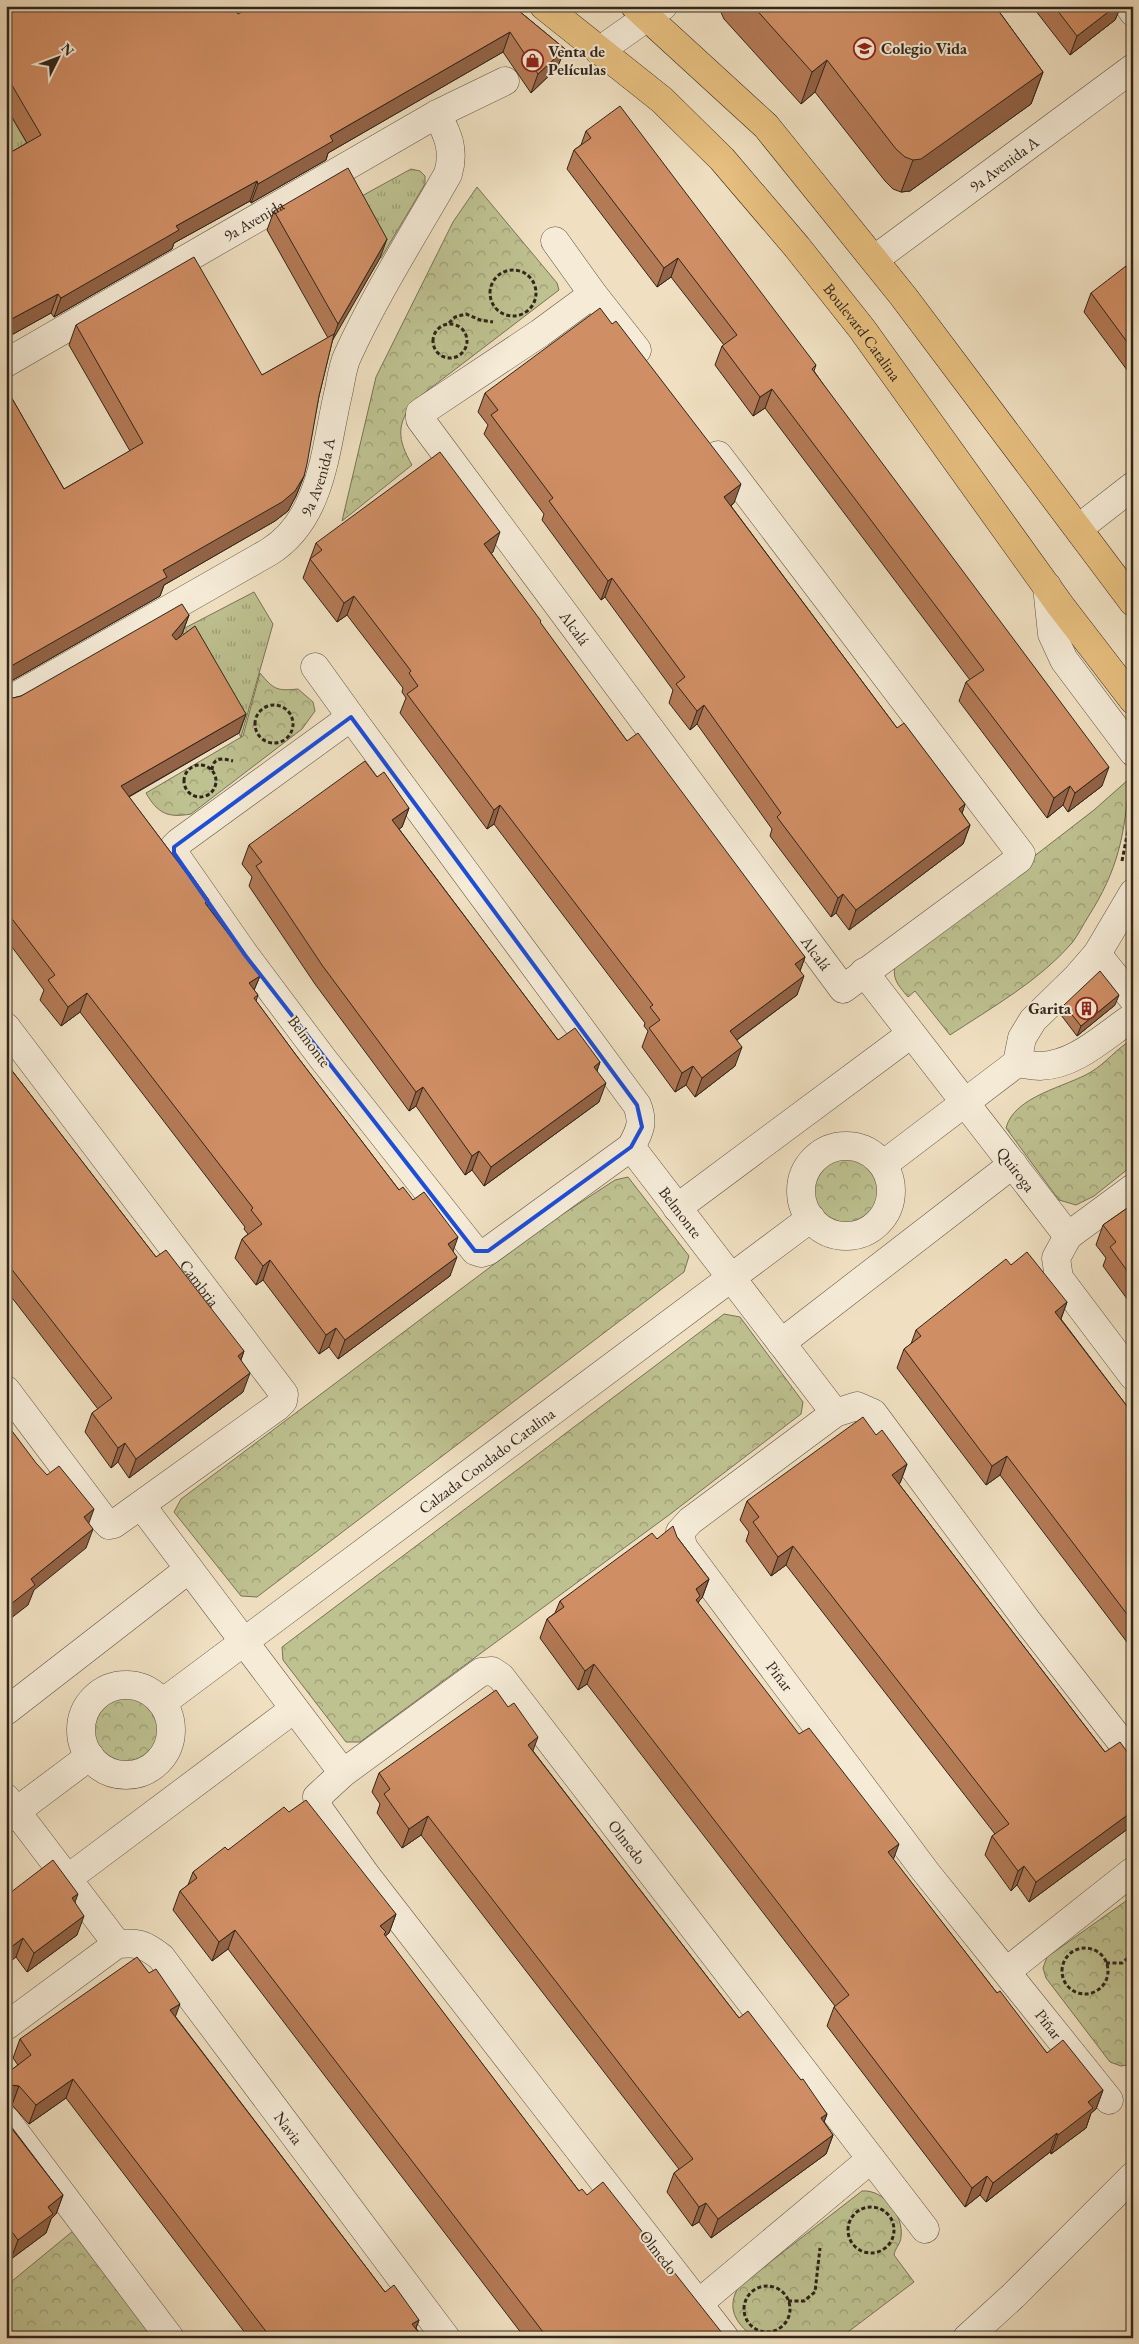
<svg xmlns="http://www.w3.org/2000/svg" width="1139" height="2344" font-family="'EB Garamond',serif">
<defs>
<pattern id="grass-tufts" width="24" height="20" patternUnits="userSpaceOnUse" patternTransform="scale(1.25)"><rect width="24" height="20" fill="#bec190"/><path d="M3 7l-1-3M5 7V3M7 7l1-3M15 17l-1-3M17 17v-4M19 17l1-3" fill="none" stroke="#9b9d75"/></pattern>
<pattern id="park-crowns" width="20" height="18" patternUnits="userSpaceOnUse" patternTransform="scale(1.25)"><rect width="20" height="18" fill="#bec190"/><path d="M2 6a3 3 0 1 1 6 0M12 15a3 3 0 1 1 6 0" fill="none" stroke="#9b9d75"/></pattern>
</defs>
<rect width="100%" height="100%" fill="#f0e0c1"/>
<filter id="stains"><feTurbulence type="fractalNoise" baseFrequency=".004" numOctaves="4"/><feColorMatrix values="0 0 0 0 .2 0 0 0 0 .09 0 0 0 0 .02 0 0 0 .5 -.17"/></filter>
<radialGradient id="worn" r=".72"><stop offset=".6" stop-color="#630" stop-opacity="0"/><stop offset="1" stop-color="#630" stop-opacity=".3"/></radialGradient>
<!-- grass -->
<path fill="url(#grass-tufts)" stroke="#777356" d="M6,107L33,154L6,169Z
M411,169L420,171L425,176V184L381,258L349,203Z
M254,592L273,624L241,737L181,630Z"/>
<!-- park -->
<path fill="url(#park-crowns)" stroke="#777356" d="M477,187L557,283L559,290L415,400C396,424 397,439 412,465L342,521L376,377L453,222Z
M260,673C274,690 277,691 298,689L313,702L315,711L302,729L191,814C168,818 158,814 146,793L243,736Z
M1129,779C1125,835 1118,870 1088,917C1083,925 1078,935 1072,943C1039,981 991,1008 950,1035L915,991L908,997C898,985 891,978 896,963L1094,810Z
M1133,1039V1165L1094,1196L1076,1205L1059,1200L1006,1128C1014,1096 1066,1087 1091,1072C1106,1063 1117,1048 1133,1039Z
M813 1191a34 34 0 1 1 68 0a34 34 0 1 1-68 0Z
M628,1177L689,1256L684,1272L257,1597L241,1596L174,1512L181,1499L549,1223L615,1180Z
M724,1314L740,1317L803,1402L801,1414L669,1515L360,1742H346L283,1660L282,1647Z
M92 1730a34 34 0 1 1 68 0a34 34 0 1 1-68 0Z
M1133,1896V2064L1121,2066L1110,2062L1046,1978L1043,1968L1047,1957Z
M862,2191C884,2189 904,2216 901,2237C901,2243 895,2248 894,2255L914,2282L840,2338L753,2337C735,2322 726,2308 739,2286Z
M73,2231L153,2338H6V2286Z"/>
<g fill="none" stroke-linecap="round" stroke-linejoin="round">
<defs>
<g id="minor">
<path d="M1129,6L1133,12"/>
<path d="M599,51L663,6"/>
<path d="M555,241L593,294L637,350"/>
<path id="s1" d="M875,259L1133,68"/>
<path id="s2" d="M593,294L540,333L420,413V419L843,989L1019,859L1021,854L718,455"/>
<path id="s3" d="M6,363L437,114L505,81"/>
<path d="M1079,528L1133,486"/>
<path d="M1047,586L1052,634L1064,660L1133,752"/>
<path d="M315,667L351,717"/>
<path id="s4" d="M6,702L269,552C322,519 325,450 338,394C341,382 342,368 347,357C375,295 414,234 448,174C455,150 448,135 437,114"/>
<path d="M351,717L637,1105C644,1122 640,1131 631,1147L488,1251L481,1253L475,1251L323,1059L245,955L174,853V847L179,842Z"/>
<path d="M1097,954L1133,999"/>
<path id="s5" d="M864,972L1068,1236"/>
<path id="s6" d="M6,1027L284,1394L283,1401L277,1407L114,1524L109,1525L104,1520L6,1390"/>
<path d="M1017,1063C1024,1064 1033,1066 1040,1066C1076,1065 1104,1036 1133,1017"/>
<circle cx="846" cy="1191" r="45"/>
<path id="s7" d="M631,1147L835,1413"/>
<path d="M884,1164L1017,1063L1022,1038L1033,1020L1077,977L1097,954L1133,893"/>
<path d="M1133,1188L1068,1236L1056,1258L1059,1278L1133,1376"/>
<path d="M677,1208L911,1034"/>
<path d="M781,1343L1013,1164"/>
<path d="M141,1505L343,1773"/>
<circle cx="126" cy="1730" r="45"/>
<path id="s8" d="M162,1703L811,1218"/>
<path d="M6,1711L189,1569"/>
<path d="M6,1798L117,1944"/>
<path d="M6,1819L90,1756"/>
<path d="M67,1879L294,1709"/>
<path d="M1007,1971L1133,1871"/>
<path id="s9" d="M6,2026L117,1944C138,1942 144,1944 161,1957L446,2338"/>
<path d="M1109,2100L925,1871L683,1547L680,1532L690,1521L835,1413L857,1406L873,1413L1028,1622L1133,1757"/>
<path d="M6,2120L170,2338"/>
<path d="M699,2303L871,2159"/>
<path id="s10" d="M725,2338L366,1875L319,1809L317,1797L343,1773L481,1672L492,1671L501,1677L925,2229"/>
<path d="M967,2338L1013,2296L1133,2176"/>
</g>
<g id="major">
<path id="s11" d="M544,6L662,100L722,159L797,247L862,329L1060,605L1133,700"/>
<path d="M635,6L766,126L903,296L1133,602"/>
</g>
</defs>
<!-- minor casing -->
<use href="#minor" stroke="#605444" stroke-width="29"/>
<!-- major casing -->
<use href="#major" stroke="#30251b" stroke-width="29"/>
<!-- path -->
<path stroke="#30251b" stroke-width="3" stroke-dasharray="4 2.5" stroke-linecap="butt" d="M490 293a23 23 0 1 1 46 0a23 23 0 1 1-46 0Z
M449,323L455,317L466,314L480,320L493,322
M433 341a17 17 0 1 1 34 0a17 17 0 1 1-34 0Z
M255 724a19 19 0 1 1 38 0a19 19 0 1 1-38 0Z
M184 781a16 16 0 1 1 32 0a16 16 0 1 1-32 0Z
M212,770C213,757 222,758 233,761
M1122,861L1133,805
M1062 1971a23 23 0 1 1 46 0a23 23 0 1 1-46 0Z
M1106,1963H1122L1133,1954
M848 2230a23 23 0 1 1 46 0a23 23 0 1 1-46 0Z
M744 2309a23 23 0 1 1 46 0a23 23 0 1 1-46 0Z
M788,2301H804L815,2292L820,2248"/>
<!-- minor -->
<use href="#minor" stroke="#f5ebd7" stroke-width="28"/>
<!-- major -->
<use href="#major" stroke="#e8c080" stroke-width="28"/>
</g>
<!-- wall -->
<path fill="#b37a56" stroke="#30251b" d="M6,6L238,14L513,6L565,49L557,68L531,93L503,52L328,153L326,160L251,203L250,201L174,243L172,249L54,317L51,313L6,338V155L27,143L6,107Z
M719,6H995L1043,72L1031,104L910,191L901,192L893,189L885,181L815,92L801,104L724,19L719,8Z
M1032,6H1121L1115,20L1070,55Z
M586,131L816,365L814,371L1102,786L1068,812L1063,805L1047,818L959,701L966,682L970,680L765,408L753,416L715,365L722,346L724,345L671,277L657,287L567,169L574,150L581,145Z
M274,211L380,258L333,338L319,396L304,476L296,496L288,511L275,521L164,585L160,596L6,684V388L64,489L130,451L69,345L76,325L262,375L328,338L267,230Z
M1133,275V378L1084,312L1091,293Z
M485,393L734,503L731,506L897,728L965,804L962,813L970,825L963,844L849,930L836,913L831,917L770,836L772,829L697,724L690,730L669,703L673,690L605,597L601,600L542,520L544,514L484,434L488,425L478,412Z
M316,543L493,552L491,553L540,623L627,741L805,957L800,971L797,995L737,1040L735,1066L695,1097L686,1085L675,1092L642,1047L648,1031L644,1026L645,1023L494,824L487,829L400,713L406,698L402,692L403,688L347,615L337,622L303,578Z
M189,615L182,634L178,638L246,714L239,733L129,797L187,874L209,900L207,905L260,976L254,990L258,995L256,1001L296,1055L399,1190L453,1251L450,1276L338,1359L329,1347L319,1354L263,1280L256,1285L235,1258L242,1239L248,1234L244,1229L245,1227L80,1012L61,1026L40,1000L44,990L6,939V696L13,698L21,696Z
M377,777L409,808L402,827L399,829L558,1040L600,1062L597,1071L599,1102L484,1186L472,1170L465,1175L416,1106L409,1111L315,984L249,886L252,877L242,864L249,845Z
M1064,1005H1115L1077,1036L1061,1015Z
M6,1063L156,1257L244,1351L241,1360L243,1392L129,1478L118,1462L111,1468L85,1432L92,1413L98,1409L6,1290Z
M1133,1204V1307L1103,1266L1106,1258L1096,1245L1103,1225Z
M1067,1302L1061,1319L1133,1414V1650L1000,1475L986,1485L897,1368L904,1349L911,1344L916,1330Z
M876,1435L907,1464L900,1483L899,1484L1105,1752L1133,1760V1825L1029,1902L1017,1885L1011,1891L985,1855L992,1836L995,1834L786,1565L771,1576L746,1541L749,1532L740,1520L747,1501Z
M677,1537L709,1579L702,1598L699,1601L698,1603L893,1859L997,1993L1047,2053L1103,2090L1096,2109L1091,2113L1086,2128L1051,2154L1050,2152L986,2202L980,2195L965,2207L827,2026L834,2007L835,2006L587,1684L578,1690L540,1638L547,1619L555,1613L560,1601L657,1539Z
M508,1707L533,1751L739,2018L801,2080L827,2114L824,2122L833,2135L826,2154L711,2238L699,2222L692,2226L667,2192L674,2173L679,2169L421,1835L402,1848L377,1813L380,1804L372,1792L379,1773Z
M289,1812L396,1914L389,1933L385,1936L579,2191L726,2338H525L228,1949L212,1961L173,1910L180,1891L188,1885L193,1872Z
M6,1896L75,1902L77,1935L27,1972L16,1957Z
M175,2016L385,2292L419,2320L416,2328L423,2338H249L66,2098L29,2124L12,2105H6V2074L18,2065L13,2058L20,2039Z
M6,2117L10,2125L63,2195L56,2214L51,2219L46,2233L11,2259L6,2252Z"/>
<!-- shaded-wall -->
<path fill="#926346" stroke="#30251b" d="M1116,6H1121L1115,20L1070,55L1077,36Z
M510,32L503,52L328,153L326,160L251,203L258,184L330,136Z
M565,49L557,68L531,93L538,74Z
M827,60L815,92L801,104L812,72Z
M1043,72L1031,104L910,191L901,192L913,160Z
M257,181L250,201L174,243L172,249L54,317L61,298L176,226Z
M387,239L380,258L331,343L338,324Z
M678,258L671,277L657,287L664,268Z
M58,294L51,313L6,338V322Z
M772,389L765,408L753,416L760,397Z
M304,476L296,496L288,511L275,521L164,585L160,596L6,684V669L163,570Z
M741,484L734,503L717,516L724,497Z
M500,532L493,552L478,563L484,544Z
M612,578L605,597L601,600L608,581Z
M354,596L347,615L337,622L344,603Z
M189,615L182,634L165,654L172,635Z
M704,705L697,724L690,730L697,711Z
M246,714L239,733L114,805L121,786Z
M1109,767L1102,786L1068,812L1075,793Z
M1070,786L1063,805L1047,818L1054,798Z
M965,804L959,823V809Z
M500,805L494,824L487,829L494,810Z
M409,808L402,827L385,839L392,820Z
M970,825L963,844L849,930L856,910Z
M843,894L836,913L831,917L838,898Z
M805,957L798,976L795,964Z
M260,976L252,995L249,983Z
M804,976L797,995L723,1050L730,1031Z
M87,993L80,1012L61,1026L68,1007Z
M1119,995L1115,1005L1077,1036L1081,1026Z
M10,1037L6,1049V1040Z
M742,1047L735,1066L695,1097L702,1078Z
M600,1062L593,1081L594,1067Z
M693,1066L686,1085L675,1092L682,1073Z
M606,1083L599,1102L484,1186L491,1167Z
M423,1087L416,1106L409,1111L416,1092Z
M479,1151L472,1170L465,1175L472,1156Z
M458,1237L451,1257L448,1244Z
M457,1257L450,1276L338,1359L345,1340Z
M270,1260L263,1280L256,1285L263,1266Z
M1067,1302L1060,1321L1055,1312Z
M336,1328L329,1347L319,1354L326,1335Z
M244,1351L237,1370L238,1356Z
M250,1373L243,1392L129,1478L136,1459Z
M125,1443L118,1462L111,1468L118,1448Z
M1007,1456L1000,1475L986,1485L992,1466Z
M907,1464L900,1483L885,1494L892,1475Z
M94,1509L87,1528L84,1517Z
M93,1529L86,1548L34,1590L28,1605L6,1622V1608L31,1579Z
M793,1546L786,1565L771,1576L778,1557Z
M709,1579L702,1598L699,1601L694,1616L696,1589Z
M594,1664L587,1684L578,1690L585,1671Z
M538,1737L531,1756L528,1745Z
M1133,1811V1825L1029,1902L1036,1882Z
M428,1816L421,1835L402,1848L409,1829Z
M899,1844L892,1863L888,1852Z
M1024,1866L1017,1885L1011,1891L1018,1871Z
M78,1894L71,1913L72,1898Z
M396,1914L389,1933L384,1937L380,1926Z
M84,1916L77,1935L27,1972L34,1953Z
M235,1930L228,1949L212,1961L219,1942Z
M23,1938L16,1957L6,1965V1951Z
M180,2004L173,2023L170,2010Z
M73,2079L66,2098L29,2124L36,2105Z
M11,2085L19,2086L12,2105H6V2087Z
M1103,2090L1096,2109L1091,2113L1086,2128L1051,2154L1058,2135L1088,2102Z
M827,2114L820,2133L821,2118Z
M1057,2133L1050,2152L986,2202L993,2183Z
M833,2135L826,2154L711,2238L718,2219Z
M987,2176L980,2195L965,2207L972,2188Z
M63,2195L56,2214L51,2219L46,2233L11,2259L18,2240L48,2207Z
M706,2203L699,2222L692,2226L699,2207Z
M419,2320L412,2338V2324Z"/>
<!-- building -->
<path fill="#d08e64" stroke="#30251b" d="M6,6H234L238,14L252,6H513L565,49L538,74L510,32L330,136L333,141L258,184L257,181L176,226L179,230L61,298L58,294L6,322V155L41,135L6,75Z
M753,6H995L1043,72L921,159L913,160L905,157L896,149L827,60L812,72Z
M1054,6H1116L1077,36Z
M620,106L816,365L812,369L1109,767L1075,793L1070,786L1054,798L966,682L984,670L772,389L760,397L722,346L737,335L678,258L664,268L574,150L591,138L586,131Z
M348,168L387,239L338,324L274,211Z
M194,257L262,375L334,334L319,396L307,464L304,476L295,491L282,502L163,570L167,577L6,669V388L64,489L143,443L76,325Z
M1126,266L1133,275V350L1091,293Z
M600,308L612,324L616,321L741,484L724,497L897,728L904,723L965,804L959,809L970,825L856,910L843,894L838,898L777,817L781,813L704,705L697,711L676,684L685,677L612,578L608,581L549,501L553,498L491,415L498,410L485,393Z
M440,452L500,532L484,544L541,621L540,622L627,741L638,733L805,957L795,964L804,976L730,1031L742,1047L702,1078L693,1066L682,1073L649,1028L660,1020L650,1007L653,1005L500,805L494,810L407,694L418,686L409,673L411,671L354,596L344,603L310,559L322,550L316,543Z
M182,604L189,615L172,635L176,640L195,626L246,714L121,786L187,874L189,872L209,900L205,903L260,976L249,983L258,995L254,998L296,1055L399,1190L403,1187L413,1200L424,1192L458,1237L448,1244L457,1257L345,1340L336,1328L326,1335L270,1260L263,1266L242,1239L262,1224L251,1210L253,1208L87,993L68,1007L48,980L55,975L6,911V696L13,698L21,696Z
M365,761L377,777L384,772L409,808L392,820L558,1040L575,1028L600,1062L594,1067L606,1083L491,1167L479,1151L472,1156L423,1087L416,1092L322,965L256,866L262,862L249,845Z
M1100,971L1119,995L1081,1026L1064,1005Z
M6,1032L10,1037L6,1040Z
M6,1063L156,1257L166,1250L244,1351L238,1356L250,1373L136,1459L125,1443L118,1448L92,1413L112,1398L6,1262Z
M1133,1204V1279L1110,1247L1116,1242L1103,1225Z
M1027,1252L1067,1302L1055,1312L1133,1414V1622L1007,1456L992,1466L904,1349L921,1336L916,1330L1006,1259L1011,1265Z
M863,1417L876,1435L882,1430L907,1464L892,1475L1105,1752L1120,1742L1133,1760V1811L1036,1882L1024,1866L1018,1871L992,1836L1009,1824L793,1546L778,1557L753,1522L759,1517L747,1501Z
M6,1423L36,1463L47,1475L59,1466L94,1509L84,1517L93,1529L31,1579L35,1585L6,1608Z
M673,1526L677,1537L709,1579L696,1589L700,1596L696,1600L799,1734L809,1728L899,1844L888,1852L997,1993L1000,1991L1047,2053L1063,2040L1103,2090L1088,2102L1093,2108L1058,2135L1057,2133L993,2183L987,2176L972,2188L834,2007L849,1995L594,1664L585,1671L547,1619L564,1607L560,1601L618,1558L652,1533L657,1539Z
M496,1690L508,1707L514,1703L538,1737L528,1745L739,2018L748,2011L801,2080L803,2079L827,2114L821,2118L833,2135L718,2219L706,2203L699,2207L674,2173L693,2159L428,1816L409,1829L384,1794L390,1789L379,1773Z
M306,1800L396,1914L380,1926L386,1932L384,1934L579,2191L582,2189L587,2195L603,2182L726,2338H536L543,2332L235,1930L219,1942L180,1891L197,1878L193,1872L225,1847L228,1850L284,1807L289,1812Z
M53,1860L78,1894L72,1898L84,1916L34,1953L23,1938L6,1951V1896Z
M137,1957L149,1973L156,1969L180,2004L170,2010L385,2292L394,2285L419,2320L412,2324L423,2338H271L73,2079L36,2105L19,2086L11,2085L6,2087V2074L31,2055L20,2039Z
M6,2117L10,2124L9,2125L63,2195L48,2207L53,2214L18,2240L6,2224Z"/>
<!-- marked area -->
<path fill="none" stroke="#1d4ed8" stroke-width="4" stroke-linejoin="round" d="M351,717L637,1105L642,1127L631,1147L488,1251H475L245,955L174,853V847Z"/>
<!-- icons -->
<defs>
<symbol id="school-ring" viewBox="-11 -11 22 22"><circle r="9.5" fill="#f5ebd7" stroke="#8f2418" stroke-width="1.5"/><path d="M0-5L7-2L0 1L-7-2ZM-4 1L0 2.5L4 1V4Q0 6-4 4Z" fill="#8f2418"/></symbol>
<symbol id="shop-ring" viewBox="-11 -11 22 22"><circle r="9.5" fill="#f5ebd7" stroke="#8f2418" stroke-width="1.5"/><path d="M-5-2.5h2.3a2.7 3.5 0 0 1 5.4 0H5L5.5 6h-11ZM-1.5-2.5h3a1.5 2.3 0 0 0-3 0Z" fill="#8f2418"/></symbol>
<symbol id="building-ring" viewBox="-11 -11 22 22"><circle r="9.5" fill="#f5ebd7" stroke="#8f2418" stroke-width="1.5"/><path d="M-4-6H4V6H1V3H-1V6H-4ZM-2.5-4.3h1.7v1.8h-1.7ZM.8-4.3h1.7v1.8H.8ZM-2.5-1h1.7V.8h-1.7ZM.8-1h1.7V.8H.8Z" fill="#8f2418"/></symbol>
</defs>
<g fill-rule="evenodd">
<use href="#school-ring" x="852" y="36" width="25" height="25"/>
<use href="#shop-ring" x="520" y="48" width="25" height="25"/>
<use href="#building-ring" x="1074" y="996" width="25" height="25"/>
</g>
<g text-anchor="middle" stroke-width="4" stroke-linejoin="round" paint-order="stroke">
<!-- poi labels -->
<g font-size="16" font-weight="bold" fill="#30251b" stroke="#f5ebd7" text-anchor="start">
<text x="881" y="54">Colegio Vida</text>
<text x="548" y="57">Venta de<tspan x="548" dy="18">Películas</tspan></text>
<text x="1071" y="1014" text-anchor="end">Garita</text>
</g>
<!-- street labels -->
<g font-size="16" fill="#30251b" stroke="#f5ebd7">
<text dy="6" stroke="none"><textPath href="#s1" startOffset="160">9a Avenida A</textPath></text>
<text dy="6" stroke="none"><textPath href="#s3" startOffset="286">9a Avenida</textPath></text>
<text dy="6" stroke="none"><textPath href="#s11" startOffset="458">Boulevard Catalina</textPath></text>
<text dy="6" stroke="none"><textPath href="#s4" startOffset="395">9a Avenida A</textPath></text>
<text dy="6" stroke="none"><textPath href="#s2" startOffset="476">Alcalá</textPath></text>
<text dy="6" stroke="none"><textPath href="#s2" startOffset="881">Alcalá</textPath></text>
<text transform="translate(310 1041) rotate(53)" y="6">Belmonte</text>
<text dy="6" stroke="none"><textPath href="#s5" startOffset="249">Quiroga</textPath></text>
<text dy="6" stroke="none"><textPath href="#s7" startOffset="82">Belmonte</textPath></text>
<text dy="6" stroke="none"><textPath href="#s6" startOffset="321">Cambria</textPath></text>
<text dy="6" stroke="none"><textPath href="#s8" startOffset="405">Calzada Condado Catalina</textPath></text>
<text transform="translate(780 1676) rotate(53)" y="6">Piñar</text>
<text dy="6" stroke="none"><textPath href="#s10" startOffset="1115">Olmedo</textPath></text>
<text transform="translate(1049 2024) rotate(52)" y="6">Piñar</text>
<text dy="6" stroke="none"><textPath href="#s9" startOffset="399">Navia</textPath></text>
<text transform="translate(659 2252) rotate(52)" y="6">Olmedo</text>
</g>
</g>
<!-- margin -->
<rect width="1139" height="2344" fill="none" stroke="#f0e0c1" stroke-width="25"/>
<rect x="8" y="8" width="1124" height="2329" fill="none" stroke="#30251b" stroke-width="2.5"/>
<rect x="12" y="12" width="1114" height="2319" fill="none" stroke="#30251b"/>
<!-- north arrow -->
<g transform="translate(58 58) rotate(48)" stroke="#f5ebd7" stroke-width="4" paint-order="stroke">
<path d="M0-4L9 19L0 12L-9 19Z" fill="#30251b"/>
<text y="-8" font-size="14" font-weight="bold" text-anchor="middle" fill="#30251b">N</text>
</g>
<rect width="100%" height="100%" filter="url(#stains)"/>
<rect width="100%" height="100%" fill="url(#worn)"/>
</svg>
